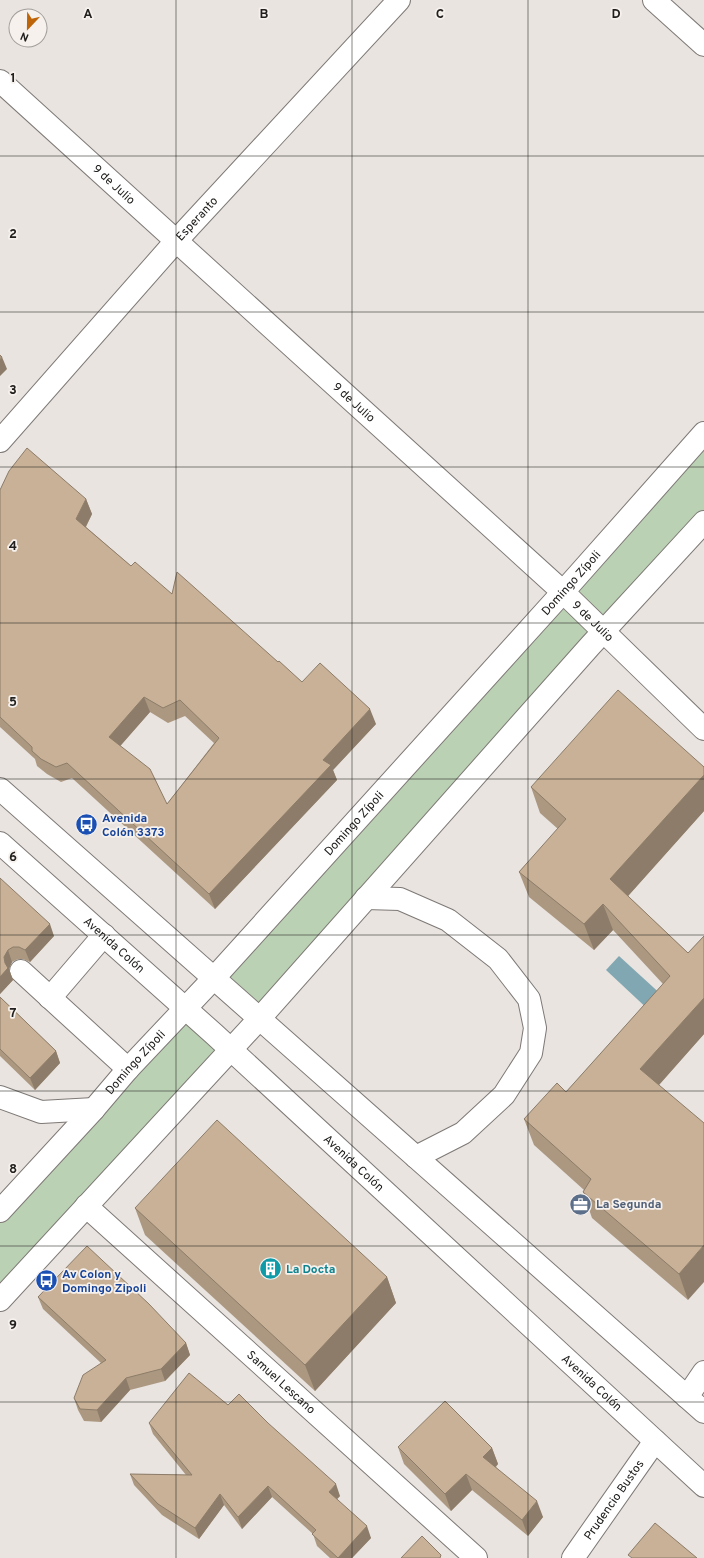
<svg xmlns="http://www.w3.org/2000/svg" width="704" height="1558" font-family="Overpass,sans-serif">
<rect width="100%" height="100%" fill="#e9e4e0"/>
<!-- green -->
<path fill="#bbd1b4" d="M704,433V522L260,1018L214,978Z
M186,1008L231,1049L0,1300V1211Z"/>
<!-- water -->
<path fill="#80a7b2" d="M619,956L665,998L652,1013L606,970Z"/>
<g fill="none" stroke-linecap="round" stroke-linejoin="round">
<defs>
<g id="minor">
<path d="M654,0L704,45"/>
<path id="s1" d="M0,81L563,592L704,729"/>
<path id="s2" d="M0,441L176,241L399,0"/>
<path d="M366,898L400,899L448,920L498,959L529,999L535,1028L531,1053L504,1095L463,1133L416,1157"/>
<path d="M21,971L128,1069"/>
<path d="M50,998L104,935"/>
<path d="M0,1097L41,1112L94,1109"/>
<path id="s3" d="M86,1206L476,1558"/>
<path d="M687,1397L704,1372"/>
<path id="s4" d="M573,1558L655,1441"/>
</g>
<g id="major">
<path d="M0,789L704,1412"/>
<path id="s5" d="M0,843L214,1034L704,1486"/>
<path id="s6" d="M0,1211L94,1109L128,1069L214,978L563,592L704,433"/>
<path d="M0,1300L260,1018L590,646L704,522"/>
</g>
</defs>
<!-- minor casing -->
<use href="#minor" stroke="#7e7976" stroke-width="24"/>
<!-- major casing -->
<use href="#major" stroke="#7e7976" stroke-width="24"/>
<!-- minor -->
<use href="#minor" stroke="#fff" stroke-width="22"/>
<!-- major -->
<use href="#major" stroke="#fff" stroke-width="22"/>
</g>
<!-- wall -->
<path fill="#ac9881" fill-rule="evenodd" d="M0,490L86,499L92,514L86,527L131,566L172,594L278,662L302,682L376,724L333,770L337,780L215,909L72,778L61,782L47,774L37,766L35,759L0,727ZM150,712L168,723L185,716L214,743L167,804L120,746Z
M704,767V811L628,896L688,953L704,936V1034L659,1085L688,1300L592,1218L583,1192L584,1190L534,1145L524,1119L566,1092L663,984L613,930L594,950L529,897L519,872L558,829L540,813L531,787Z
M0,878L54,936L30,962L23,959H18L12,962L9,969L13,980L0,994Z
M0,997L56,1051L60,1063L35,1090L0,1056Z
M135,1208L387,1277L396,1303L315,1391L145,1235Z
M38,1297L186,1343L190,1355L165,1381L130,1390L101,1422L84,1421L78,1410L74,1398L101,1363L43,1309Z
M149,1423L340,1496L337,1499L371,1538L352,1558H330L317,1546L313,1534L272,1497L242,1529L224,1505L199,1539L162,1515L134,1485L130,1474L186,1475L153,1434Z
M398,1447L492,1448L498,1464L496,1467L543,1517L528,1536L472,1490L451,1511L404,1464Z"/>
<!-- shaded-wall -->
<path fill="#8c7c69" d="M2,357L7,369L0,376V360Z
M86,499L92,514L82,534L76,519Z
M144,697L150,712L115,752L109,737Z
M370,709L376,724L333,770L337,780L215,909L209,894L323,760Z
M704,775V811L620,905L610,879Z
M603,904L613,930L594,950L584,924Z
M50,924L54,936L30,962L25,950Z
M8,950L12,962L9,969L13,980L0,994V977L5,963L4,957Z
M704,998V1034L650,1095L640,1069Z
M56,1051L60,1063L35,1090L30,1078Z
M704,1245V1282L688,1300L679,1274Z
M387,1277L396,1303L315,1391L305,1365Z
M186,1343L190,1355L165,1381L161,1369Z
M126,1378L130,1390L101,1422L97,1410Z
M492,1448L498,1464L489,1473L483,1457Z
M466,1474L472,1490L451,1511L445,1494Z
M336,1484L340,1496L333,1503L329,1492Z
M268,1486L272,1497L242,1529L238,1517Z
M220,1494L224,1505L199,1539L195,1528Z
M537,1501L543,1517L528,1536L522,1520Z
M367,1526L371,1538L352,1558H338Z"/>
<!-- building -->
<path fill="#c8b196" stroke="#8c7c69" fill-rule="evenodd" d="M0,355L2,357L0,360Z
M27,448L86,499L76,519L131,566L135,562L172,594L177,572L278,662L279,661L302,682L320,663L370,709L323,760L331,765L209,894L67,763L56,767L41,759L32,751V747L0,717V490L9,471ZM144,697L163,708L180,700L219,738L167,804L150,769L109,737Z
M618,690L704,767V775L610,879L688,953L704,936V998L640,1069L704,1123V1245L679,1274L583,1192L591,1179L524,1119L557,1083L566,1092L670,976L603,904L584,924L519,872L566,819L531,787Z
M0,878L50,924L25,950L19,947H13L8,950L4,957L5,963L8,968L0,977Z
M0,997L56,1051L30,1078L0,1049Z
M217,1120L387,1277L305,1365L135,1208Z
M87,1246L149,1304L186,1343L161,1369L126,1378L97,1410L80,1409L74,1398L83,1375L106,1360L38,1297Z
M189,1373L228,1405L239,1394L268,1423L336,1484L329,1492L367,1526L338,1558L312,1534L316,1530L268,1486L238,1517L220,1494L195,1528L158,1504L130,1474L192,1475L149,1423Z
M445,1401L492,1448L483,1457L537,1501L522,1520L466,1474L445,1494L398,1447Z
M655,1523L697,1558H632L628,1555Z
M422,1536L441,1555L440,1558H401Z"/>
<!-- grid -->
<path fill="none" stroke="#21201e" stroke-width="1" stroke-opacity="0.55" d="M176,0V1558M352,0V1558M528,0V1558M0,156H704M0,312H704M0,467H704M0,623H704M0,779H704M0,935H704M0,1091H704M0,1246H704M0,1402H704"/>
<!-- icons -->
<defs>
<symbol id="bus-disc" viewBox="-11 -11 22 22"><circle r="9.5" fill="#1a4fb4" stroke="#f6f1ed"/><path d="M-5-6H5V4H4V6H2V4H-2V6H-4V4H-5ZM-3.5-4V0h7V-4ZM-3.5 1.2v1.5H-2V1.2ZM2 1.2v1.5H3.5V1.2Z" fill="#fff"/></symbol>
<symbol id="office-disc" viewBox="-11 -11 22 22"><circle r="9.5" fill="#5c6f8a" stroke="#f6f1ed"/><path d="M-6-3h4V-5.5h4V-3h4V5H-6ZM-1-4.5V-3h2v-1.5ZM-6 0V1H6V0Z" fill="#fff"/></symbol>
<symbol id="building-disc" viewBox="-11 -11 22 22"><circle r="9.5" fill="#0f9aa8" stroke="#f6f1ed"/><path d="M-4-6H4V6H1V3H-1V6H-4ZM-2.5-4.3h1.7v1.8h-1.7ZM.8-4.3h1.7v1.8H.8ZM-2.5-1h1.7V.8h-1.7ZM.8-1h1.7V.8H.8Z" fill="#fff"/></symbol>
</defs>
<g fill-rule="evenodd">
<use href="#bus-disc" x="74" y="812" width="25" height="25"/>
<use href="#office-disc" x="568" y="1192" width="25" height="25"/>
<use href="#building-disc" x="258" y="1256" width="25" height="25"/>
<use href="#bus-disc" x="34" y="1268" width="25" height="25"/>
</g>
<g text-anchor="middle" stroke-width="3.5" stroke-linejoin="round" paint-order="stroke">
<!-- street labels -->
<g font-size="12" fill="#21201e" stroke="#f6f1ed">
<text dy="4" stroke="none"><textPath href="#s1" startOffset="154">9 de Julio</textPath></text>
<text dy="4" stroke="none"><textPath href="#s2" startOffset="297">Esperanto</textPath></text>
<text dy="4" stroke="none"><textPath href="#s1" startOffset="478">9 de Julio</textPath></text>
<text dy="4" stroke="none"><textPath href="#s6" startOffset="849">Domingo Zípoli</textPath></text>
<text dy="4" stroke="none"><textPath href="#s1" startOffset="802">9 de Julio</textPath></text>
<text dy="4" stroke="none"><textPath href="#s6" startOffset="525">Domingo Zípoli</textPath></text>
<text dy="4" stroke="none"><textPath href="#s5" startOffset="153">Avenida Colón</textPath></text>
<text dy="4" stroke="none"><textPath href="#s6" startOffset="201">Domingo Zípoli</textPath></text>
<text dy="4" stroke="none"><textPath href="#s5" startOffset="477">Avenida Colón</textPath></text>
<text dy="4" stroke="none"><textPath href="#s3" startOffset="263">Samuel Lescano</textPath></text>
<text dy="4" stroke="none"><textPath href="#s5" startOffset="801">Avenida Colón</textPath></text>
<text dy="4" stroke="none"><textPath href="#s4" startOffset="71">Prudencio Bustos</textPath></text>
</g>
<!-- transit labels -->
<g font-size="12" font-weight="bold" fill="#164399" stroke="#f6f1ed" text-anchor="start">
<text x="102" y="822">Avenida<tspan x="102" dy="14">Colón 3373</tspan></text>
<text x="62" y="1278">Av Colon y<tspan x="62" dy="14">Domingo Zipoli</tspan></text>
</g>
<!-- service labels -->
<g font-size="12" font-weight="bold" fill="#4e5e75" stroke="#f6f1ed" text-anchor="start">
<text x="596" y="1208">La Segunda</text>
</g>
<!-- culture labels -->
<g font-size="12" font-weight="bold" fill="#0d838f" stroke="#f6f1ed" text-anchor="start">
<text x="286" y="1273">La Docta</text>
</g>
</g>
<g font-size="13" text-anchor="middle" font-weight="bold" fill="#21201e" stroke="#f6f1ed" stroke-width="3.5" stroke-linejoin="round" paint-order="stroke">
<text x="88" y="18">A</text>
<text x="264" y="18">B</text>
<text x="440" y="18">C</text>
<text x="616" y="18">D</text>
<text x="13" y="82">1</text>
<text x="13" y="238">2</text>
<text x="13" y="394">3</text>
<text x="13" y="550">4</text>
<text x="13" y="706">5</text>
<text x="13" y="861">6</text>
<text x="13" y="1017">7</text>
<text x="13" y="1173">8</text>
<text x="13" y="1329">9</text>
</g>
<!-- north arrow -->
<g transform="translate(28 28) rotate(202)"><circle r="19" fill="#f6f1ed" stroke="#a19d9a"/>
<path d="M0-3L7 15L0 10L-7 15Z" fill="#bf6509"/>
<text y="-6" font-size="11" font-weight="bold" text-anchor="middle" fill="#21201e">N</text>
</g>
</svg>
